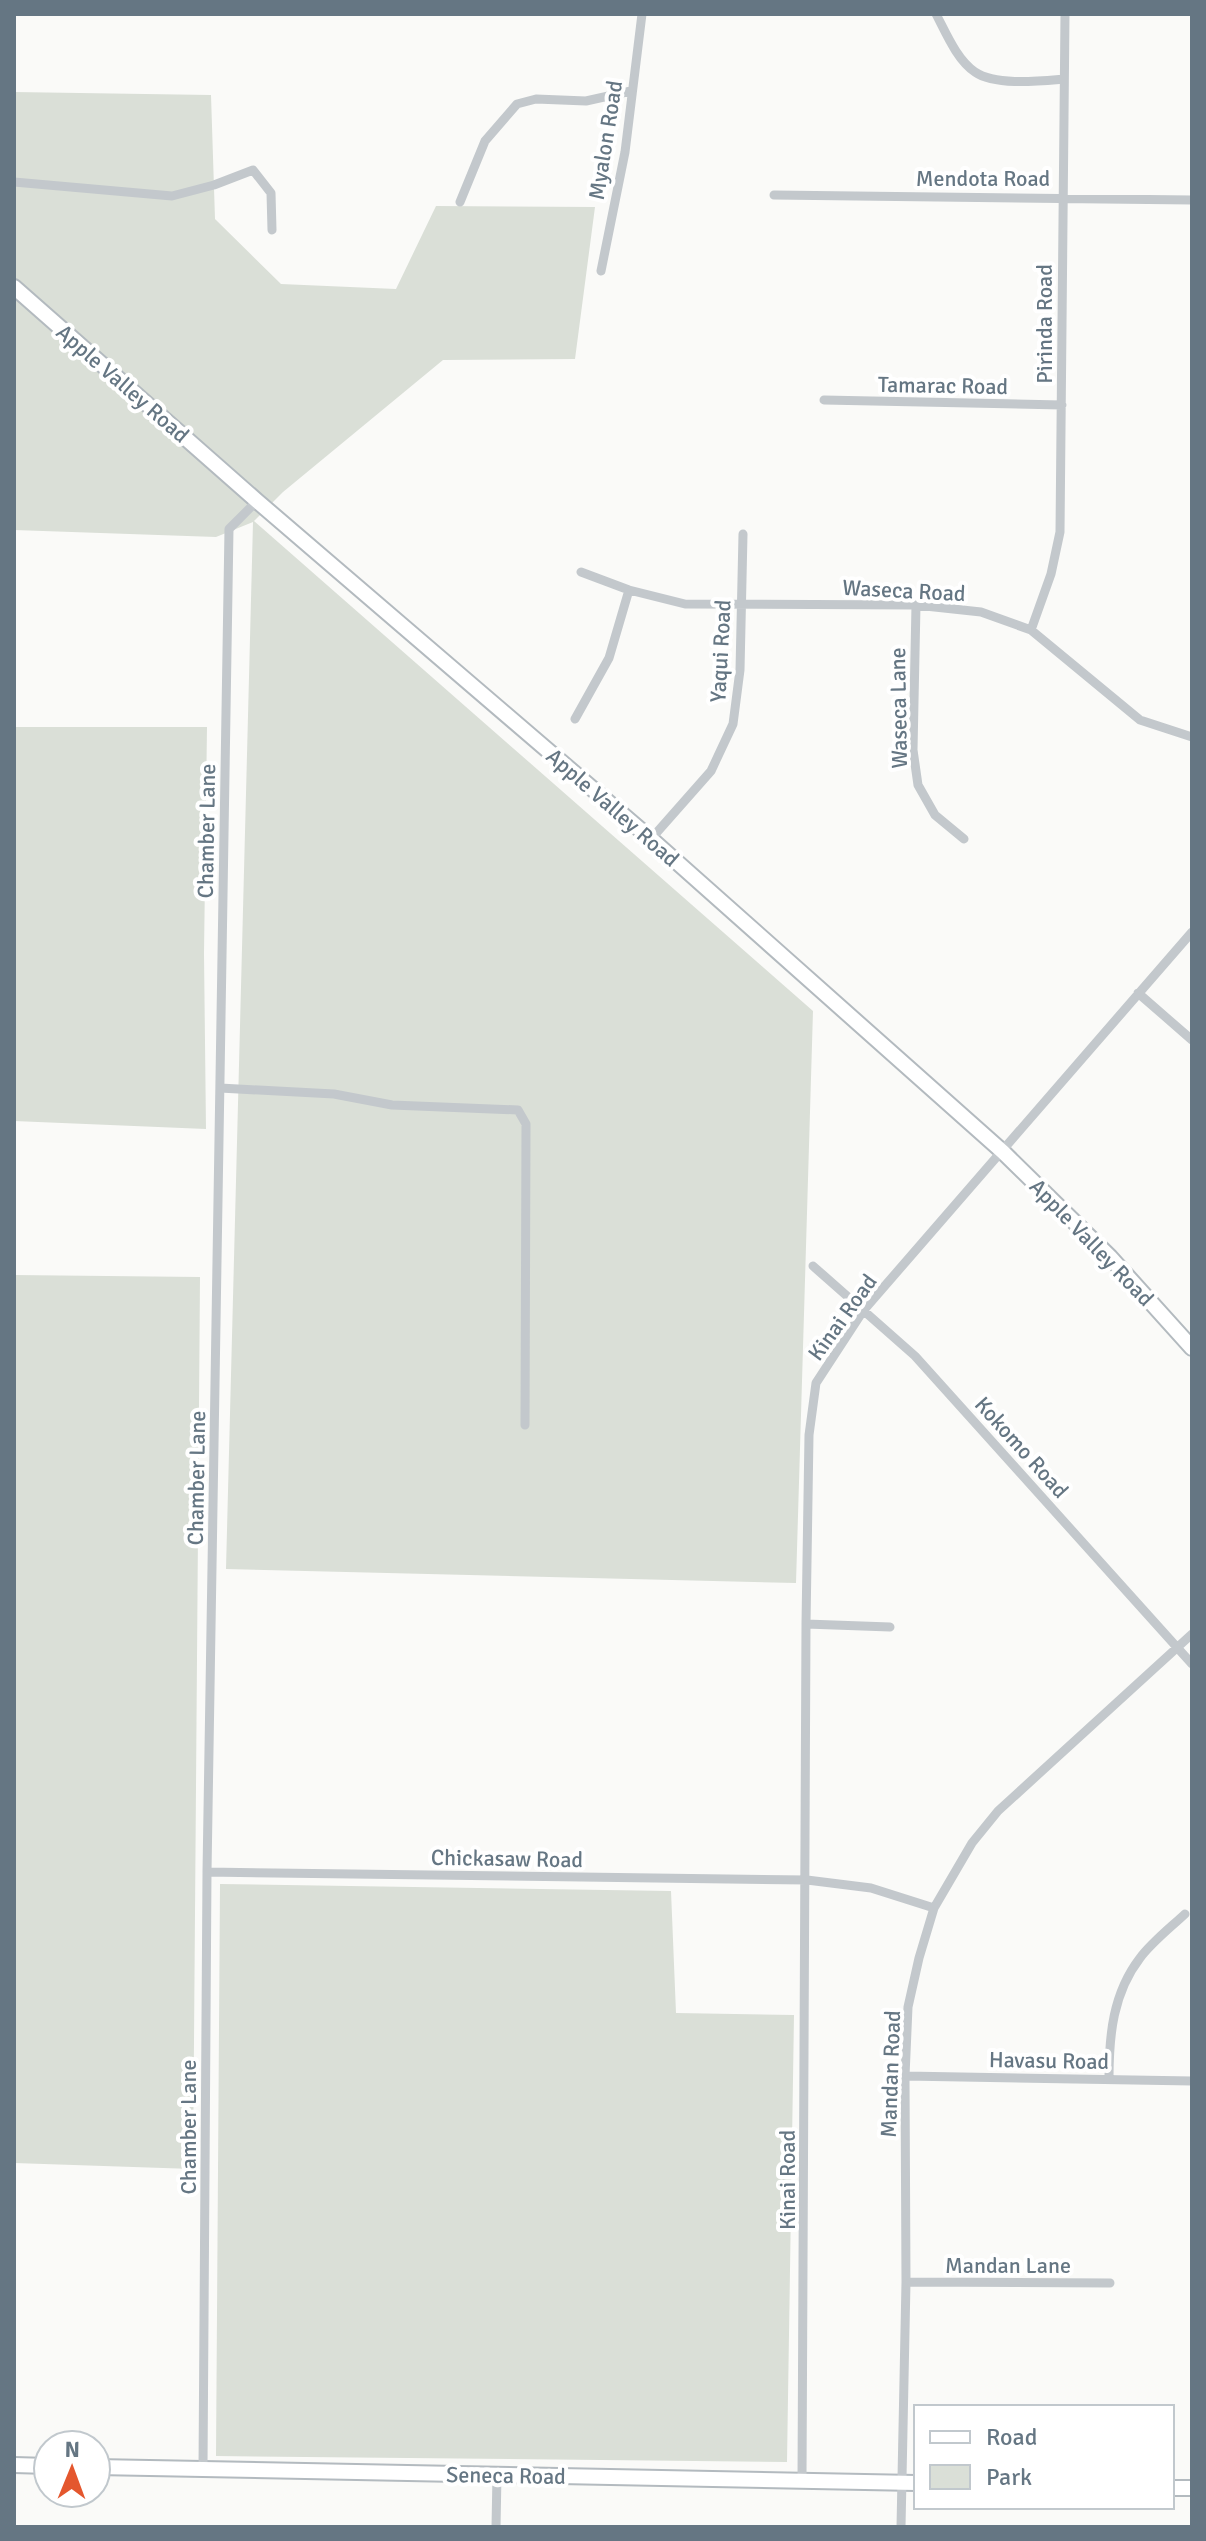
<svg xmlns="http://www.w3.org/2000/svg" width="1206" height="2541" font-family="Signika,sans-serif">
<rect width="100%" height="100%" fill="#fafaf8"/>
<!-- green -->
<path fill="#dadfd7" d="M14,92L211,95L215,219L281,284L396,289L436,206L595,207L575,359L443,360L283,492L254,521L813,1011L796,1583L226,1569L253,522L216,537L14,530Z
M14,727H207L204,954L206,1129L14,1121Z
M14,1275L200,1277L193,2169L14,2163Z
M220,1884L671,1891L676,2013L794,2015L787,2462L216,2456Z"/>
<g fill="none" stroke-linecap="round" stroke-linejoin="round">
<defs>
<path id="secondary" d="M14,287L257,501L651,839L1003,1152L1110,1257L1192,1348
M14,2465L48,2466
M96,2467L916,2483
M1172,2488H1192"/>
</defs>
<!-- secondary casing -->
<use href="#secondary" stroke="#b3babf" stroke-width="18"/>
<!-- street -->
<path stroke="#c3c8cc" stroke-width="9" d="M936,14C946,33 957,60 975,72C995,86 1040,81 1064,79
M14,182L172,196L214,185L253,170L271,193L272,230
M774,195L1192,200
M460,202L485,141L517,104L536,99L586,101L631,91
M601,271L625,152L642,14
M824,400L1062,405
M581,572L629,590L685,604L916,605L981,612L1031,630L1140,720L1192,737
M916,605L913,750L918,785L935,815L964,839
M1031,630L1051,574L1060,532L1065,14
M575,719L609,658L629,590
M651,839L711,771L733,724L740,670L743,534
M1138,993L1192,1040
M220,1088L334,1094L392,1105L518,1110L526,1124L525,1425
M813,1266L915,1356L1192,1664
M806,1624L890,1627
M207,1872L807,1880L871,1888L934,1908
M905,2076L1192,2081
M1109,2078C1109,2035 1113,1993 1140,1958C1152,1942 1170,1928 1185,1914
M906,2282L1110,2283
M203,2468L207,1872L229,529L257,501
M802,2480L806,1624L809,1435L816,1383L863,1311L1192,932
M496,2527L497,2475
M901,2527L906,2282L905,2076L908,2007L919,1958L934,1908L972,1843L998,1811L1192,1634"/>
<!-- secondary -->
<use href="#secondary" stroke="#fff" stroke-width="14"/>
</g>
<g text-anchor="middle" stroke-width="8" stroke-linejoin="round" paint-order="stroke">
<!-- street labels -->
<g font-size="22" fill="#657683" stroke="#fff">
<text transform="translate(605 140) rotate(-81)" y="8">Myalon Road</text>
<text x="983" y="186">Mendota Road</text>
<text transform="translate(1044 324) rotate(-90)" y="8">Pirinda Road</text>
<text transform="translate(123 383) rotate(41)" y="8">Apple Valley Road</text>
<text transform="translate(943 385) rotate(1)" y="8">Tamarac Road</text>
<text transform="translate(904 590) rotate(3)" y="8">Waseca Road</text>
<text transform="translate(720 651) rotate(-87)" y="8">Yaqui Road</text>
<text transform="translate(898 708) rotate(-91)" y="8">Waseca Lane</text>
<text transform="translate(613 807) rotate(41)" y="8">Apple Valley Road</text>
<text transform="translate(206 831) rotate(-89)" y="8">Chamber Lane</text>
<text transform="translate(1092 1242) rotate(46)" y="8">Apple Valley Road</text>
<text transform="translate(842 1317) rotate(-54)" y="8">Kinai Road</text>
<text transform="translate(1022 1447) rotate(48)" y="8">Kokomo Road</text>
<text transform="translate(196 1478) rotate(-89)" y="8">Chamber Lane</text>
<text transform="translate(507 1858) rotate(1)" y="8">Chickasaw Road</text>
<text transform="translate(1049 2060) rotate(1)" y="8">Havasu Road</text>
<text transform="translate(890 2074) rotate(-88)" y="8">Mandan Road</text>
<text transform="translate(188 2127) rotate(-90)" y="8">Chamber Lane</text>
<text transform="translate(787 2180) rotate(-90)" y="8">Kinai Road</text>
<text x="1008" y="2273">Mandan Lane</text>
<text transform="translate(506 2475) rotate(1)" y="8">Seneca Road</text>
</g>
</g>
<!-- border -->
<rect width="1206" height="2541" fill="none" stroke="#657683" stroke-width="32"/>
<!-- legend -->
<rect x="914" y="2405" width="260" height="104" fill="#ffffff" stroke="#c1c8cd" stroke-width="2"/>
<rect x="930" y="2431" width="40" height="12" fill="#ffffff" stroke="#c1c8cd" stroke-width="2"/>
<text x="986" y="2445" font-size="24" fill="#657683">Road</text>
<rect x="930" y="2465" width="40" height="24" fill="#dadfd7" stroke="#c1c8cd" stroke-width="2"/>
<text x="986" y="2485" font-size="24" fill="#657683">Park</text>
<!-- north arrow -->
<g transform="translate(72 2469) rotate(1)"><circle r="38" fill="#ffffff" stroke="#c1c8cd" stroke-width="2"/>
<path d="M0-6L14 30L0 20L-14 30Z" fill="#e4572e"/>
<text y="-12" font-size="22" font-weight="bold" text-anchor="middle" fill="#657683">N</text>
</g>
</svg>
